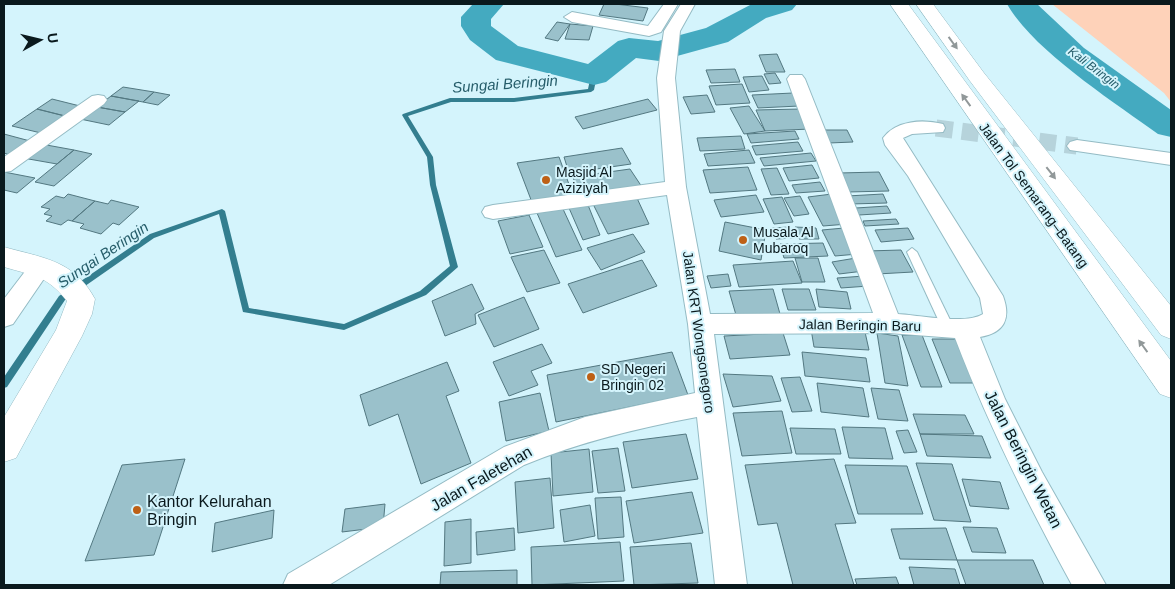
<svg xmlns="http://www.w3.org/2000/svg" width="1175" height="589" font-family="Arial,sans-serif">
<rect width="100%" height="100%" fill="#d4f4fc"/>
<!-- green -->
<path fill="#fed2b9" d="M1052,4H1171V102L1164,93Z"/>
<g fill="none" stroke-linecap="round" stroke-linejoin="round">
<!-- stream -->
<path fill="#337e8f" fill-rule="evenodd" d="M594,73L597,75L594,90L591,92L514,102H451L408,116L433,157L436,185L458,267L426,295L344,330L243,312L219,214L154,238L65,300L7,387L4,388V377L59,296L150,234L222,209L225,211L249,308L344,324L420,291L450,266L430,185L427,157L402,115L403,114L450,98H514L588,89L591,75Z"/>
<!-- river -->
<path fill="#44aac0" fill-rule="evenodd" d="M473,4H504L491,19V26L518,46L588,64L618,41L629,38L658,41L706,28L752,4H797L792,10L766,18L728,42L659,61L636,58L606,82L594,85L496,60L470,40L461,26V17Z
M1007,4H1037L1084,48L1171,110V137L1158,134C1113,101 1034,51 1007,4Z"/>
</g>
<!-- building -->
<path fill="#9ac1cb" stroke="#537881" d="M604,4H615L648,8L643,21L599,15Z
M557,22L570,24L558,41L545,38Z
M570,24L593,26L589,40L565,39Z
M777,54L785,72H766L759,55Z
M735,69L740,82L711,83L706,70Z
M775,73L781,83L769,84L764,74Z
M762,76L769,90L749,92L743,77Z
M742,84L750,103L716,105L709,86Z
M123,87L154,92L143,102L111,96Z
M154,92L170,95L158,105L143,102Z
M793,93L799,106L758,108L752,95Z
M707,95L715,112L691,114L683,97Z
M111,96L139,101L125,112L97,107Z
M52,99L80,106L65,116L37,109Z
M648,99L657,110L583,129L575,117Z
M749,106L765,131L744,134L730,108Z
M97,107L125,112L109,125L80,119Z
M37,109L65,116L41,133L12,126Z
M801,109L810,129L765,131L756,110Z
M823,130H847L853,142L829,143Z
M795,131L799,139L751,143L747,134Z
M4,134L30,141L10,155L4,153Z
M741,136L745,149L700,151L697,138Z
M798,142L803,151L756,155L752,146Z
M41,144L74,150L57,164L23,158Z
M622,148L631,164L569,173L564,157Z
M74,150L92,154L54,186L35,182Z
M749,150L755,163L708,166L704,154Z
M811,153L816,161L764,166L760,158Z
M559,157L574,198L533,205L517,163Z
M812,165L819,178L789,181L783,168Z
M748,167L757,190L710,193L703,170Z
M777,168L789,194L771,195L761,169Z
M630,169L642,187L579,196L573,177Z
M4,172L35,178L17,193L4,190Z
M879,172L889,191L848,192L839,173Z
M820,182L825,191L796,193L792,185Z
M68,194L95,201L72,221L68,220L61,225L46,221L52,216L44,214L50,209L41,207L56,196L64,198Z
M832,194L848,224L823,226L808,197Z
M883,194L887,203L850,204L847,196Z
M756,195L764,212L721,217L714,200Z
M636,196L649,224L608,234L593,204Z
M800,196L809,214L794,216L784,198Z
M782,197L793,222L774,224L763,199Z
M111,200L139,207L119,225L113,223L101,234L80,228L84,224L72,221L95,201L108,204Z
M588,205L600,235L583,240L569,208Z
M887,206L891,213L859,215L856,208Z
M563,209L582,250L556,257L537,213Z
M529,215L543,247L510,254L498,221Z
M896,219L899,224L865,226L863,221Z
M725,222L766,230L761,260L719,251Z
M790,227L794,238L776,239L772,228Z
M795,227L816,228L819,239H799Z
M844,228L858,254L835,256L822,230Z
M908,228L914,239L881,242L875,230Z
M633,234L645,252L601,270L587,248Z
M823,243L828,256L784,258L780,244Z
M544,250L560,283L527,292L511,257Z
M901,250L913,272L877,274L867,251Z
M795,258H818L825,282H802Z
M856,258L864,271L839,274L832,262Z
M642,260L657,286L583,313L568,284Z
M793,261L802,283L739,287L733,265Z
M728,274L731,286L711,288L707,276Z
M864,276L869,286L841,288L837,278Z
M472,284L484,309L475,314L476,324L445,336L432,301Z
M773,289L780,314L736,315L729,291Z
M782,289H809L816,310H788Z
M816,289L847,292L851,309L819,307Z
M524,297L539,329L494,347L478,315Z
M811,329L865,332L869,350L814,347Z
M783,333L790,355L730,359L724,336Z
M877,333L898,336L908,386L885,383Z
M902,335H922L942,387H921Z
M932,339H958L977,383H950Z
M542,344L552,363L531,371L538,385L509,396L493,362Z
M672,352L688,395L556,422L547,375Z
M802,352L866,358L870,382L805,376Z
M447,362L459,391L446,396L471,463L421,484L398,414L369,426L360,395Z
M723,374L772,376L781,401L733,407Z
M800,377L812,411L792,412L781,378Z
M817,383L863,388L869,417L821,412Z
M871,388L899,390L908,421L878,419Z
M540,393L549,431L506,441L499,402Z
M782,411L792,453L742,456L733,413Z
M913,414L965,415L974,434H920Z
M842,427L885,428L893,459L849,458Z
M790,428L835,429L841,454H796Z
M908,430L917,452L904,453L896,431Z
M686,434L698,479L632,488L623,442Z
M920,434L982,436L991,458L927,456Z
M618,448L625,491L598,493L592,451Z
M589,449L593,492L553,496L551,453Z
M185,459L154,555L85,561L122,465Z
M834,459L856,523L835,524L854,585H793L777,523L758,525L745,465Z
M916,463L952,464L971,522L934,520Z
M845,465L907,466L923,514H858Z
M550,478L554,528L518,533L515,482Z
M962,479L1000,482L1009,509L970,506Z
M692,492L703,533L634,543L626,501Z
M621,497L624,537L598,539L595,498Z
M385,504L383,527L342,532L345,509Z
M590,505L595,536L564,542L560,510Z
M274,510L272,538L212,552L215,523Z
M471,519V563L444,566L445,522Z
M963,527L997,528L1006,553L972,552Z
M514,528L515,550L477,555L476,532Z
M946,528L957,560L900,559L891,529Z
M620,542L624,581L532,585L531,547Z
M691,543L698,583L634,585L630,547Z
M957,560H1033L1044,585H966Z
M909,567L955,569L960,585H914Z
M517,570V585H440L441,572Z
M896,577L899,585H857L855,579Z"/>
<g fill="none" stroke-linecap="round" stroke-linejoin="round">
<!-- minor-tunnel -->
<path stroke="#b6d3db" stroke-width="17" stroke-dasharray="17 9" stroke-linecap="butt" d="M936,128L1077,146"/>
<defs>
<path id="service" d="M912,248L917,252L954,328L952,331H944L942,328L907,252Z"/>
<path id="minor" d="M664,4H678L661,32L649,36L572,22L564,17L572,12L648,26Z
M681,4H695L680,31L675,78L686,187L710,314L873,313L787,79L790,75H802L805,79L898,314C918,315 966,325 983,314L980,298L908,176L885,145L883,138C896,120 923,119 943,124L945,128L943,132L912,134L903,138L1003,296C1011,318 1005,333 980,337L1005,399L1042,472L1106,585H1072C1028,505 988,424 955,338L889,333L714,334L747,585H715L697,417C638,428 580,442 524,465L329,585H283L288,574L504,447L585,417L695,393L688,324L667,195L493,219L485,217L482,212L485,207L493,205L665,182L657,78L664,31Z
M98,95L104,96L107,100L104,104L11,171L4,172V157L92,96Z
M1077,140L1171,153V165L1070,150L1067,146L1070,142Z
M41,258L49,261L52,267L13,324L4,327V299L33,261Z"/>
<path id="tertiary" d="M4,247C43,258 74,260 95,299L92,314L82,336L16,458L4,462V417L56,330L67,301C46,275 34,276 4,267Z"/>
<path id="motorway" d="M890,4H908L1171,361V398L1160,394Z
M916,4H933L984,73L1171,306V339L1161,335L970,81Z"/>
</defs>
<!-- service casing -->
<use href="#service" stroke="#94bbc4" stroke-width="2"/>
<!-- minor casing -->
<use href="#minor" stroke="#94bbc4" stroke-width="2"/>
<!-- tertiary casing -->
<use href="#tertiary" stroke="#94bbc4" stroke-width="1"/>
<!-- motorway casing -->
<use href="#motorway" stroke="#94bbc4" stroke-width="1"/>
<!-- service -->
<use href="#service" fill="#fff" fill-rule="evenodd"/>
<!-- minor -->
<use href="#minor" fill="#fff" fill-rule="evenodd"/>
<!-- tertiary -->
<use href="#tertiary" fill="#fff" fill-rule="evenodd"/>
<!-- motorway -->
<use href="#motorway" fill="#fff" fill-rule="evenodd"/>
</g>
<!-- one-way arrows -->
<defs><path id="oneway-solid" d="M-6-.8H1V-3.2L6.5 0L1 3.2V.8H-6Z" transform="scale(1.25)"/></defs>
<g fill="#919899">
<use href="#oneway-solid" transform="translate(953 43) rotate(54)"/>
<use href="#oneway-solid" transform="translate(966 100) rotate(-126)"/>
<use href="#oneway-solid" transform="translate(1051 173) rotate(52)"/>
<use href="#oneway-solid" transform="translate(1143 346) rotate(-126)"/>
</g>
<!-- markers -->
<g fill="#be6016" stroke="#d4f4fc" stroke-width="2">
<circle cx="546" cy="180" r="5"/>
<circle cx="743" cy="240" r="5"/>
<circle cx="591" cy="377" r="5"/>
<circle cx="137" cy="510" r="5"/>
</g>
<g text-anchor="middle" stroke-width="4" stroke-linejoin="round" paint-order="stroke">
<!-- far-water labels -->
<g font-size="12" font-style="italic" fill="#265d6a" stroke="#d4f4fc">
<text transform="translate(1094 68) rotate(37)" y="4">Kali Bringin</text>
</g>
<!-- poi labels -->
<g font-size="14" fill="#0a191d" stroke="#d4f4fc" text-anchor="start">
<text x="556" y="177">Masjid Al<tspan x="556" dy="16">Aziziyah</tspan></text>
<text x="753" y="237">Musala Al<tspan x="753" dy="16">Mubaroq</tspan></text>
<text x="601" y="374">SD Negeri<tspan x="601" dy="16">Bringin 02</tspan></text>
</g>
<!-- street labels -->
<g font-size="14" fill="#0a191d" stroke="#d4f4fc">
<text transform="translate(1034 195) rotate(54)" y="5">Jalan Tol Semarang–Batang</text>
<text transform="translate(860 325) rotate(1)" y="5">Jalan Beringin Baru</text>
<text transform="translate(699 332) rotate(82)" y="5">Jalan KRT Wongsonegoro</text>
</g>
<!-- water labels -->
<g font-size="15" font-style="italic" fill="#265d6a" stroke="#d4f4fc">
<text transform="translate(505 84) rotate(-4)" y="5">Sungai Beringin</text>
<text transform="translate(103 255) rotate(-34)" y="5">Sungai Beringin</text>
</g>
<!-- near-street labels -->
<g font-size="16" fill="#0a191d" stroke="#d4f4fc">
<text transform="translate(1024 459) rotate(63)" y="6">Jalan Beringin Wetan</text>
<text transform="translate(481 478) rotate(-30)" y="6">Jalan Faletehan</text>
</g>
<!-- near-poi labels -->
<g font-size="16" fill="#0a191d" stroke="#d4f4fc" text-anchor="start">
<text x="147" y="507">Kantor Kelurahan<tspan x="147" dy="18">Bringin</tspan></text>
</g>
</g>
<!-- border -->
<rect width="1175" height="589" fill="none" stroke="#0a191d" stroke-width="10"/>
<!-- north arrow -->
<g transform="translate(40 40) rotate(82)" stroke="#d4f4fc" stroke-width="4" paint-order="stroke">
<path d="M0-4L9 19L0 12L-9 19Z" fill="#0a191d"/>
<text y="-8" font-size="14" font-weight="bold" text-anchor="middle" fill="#0a191d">U</text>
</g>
</svg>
